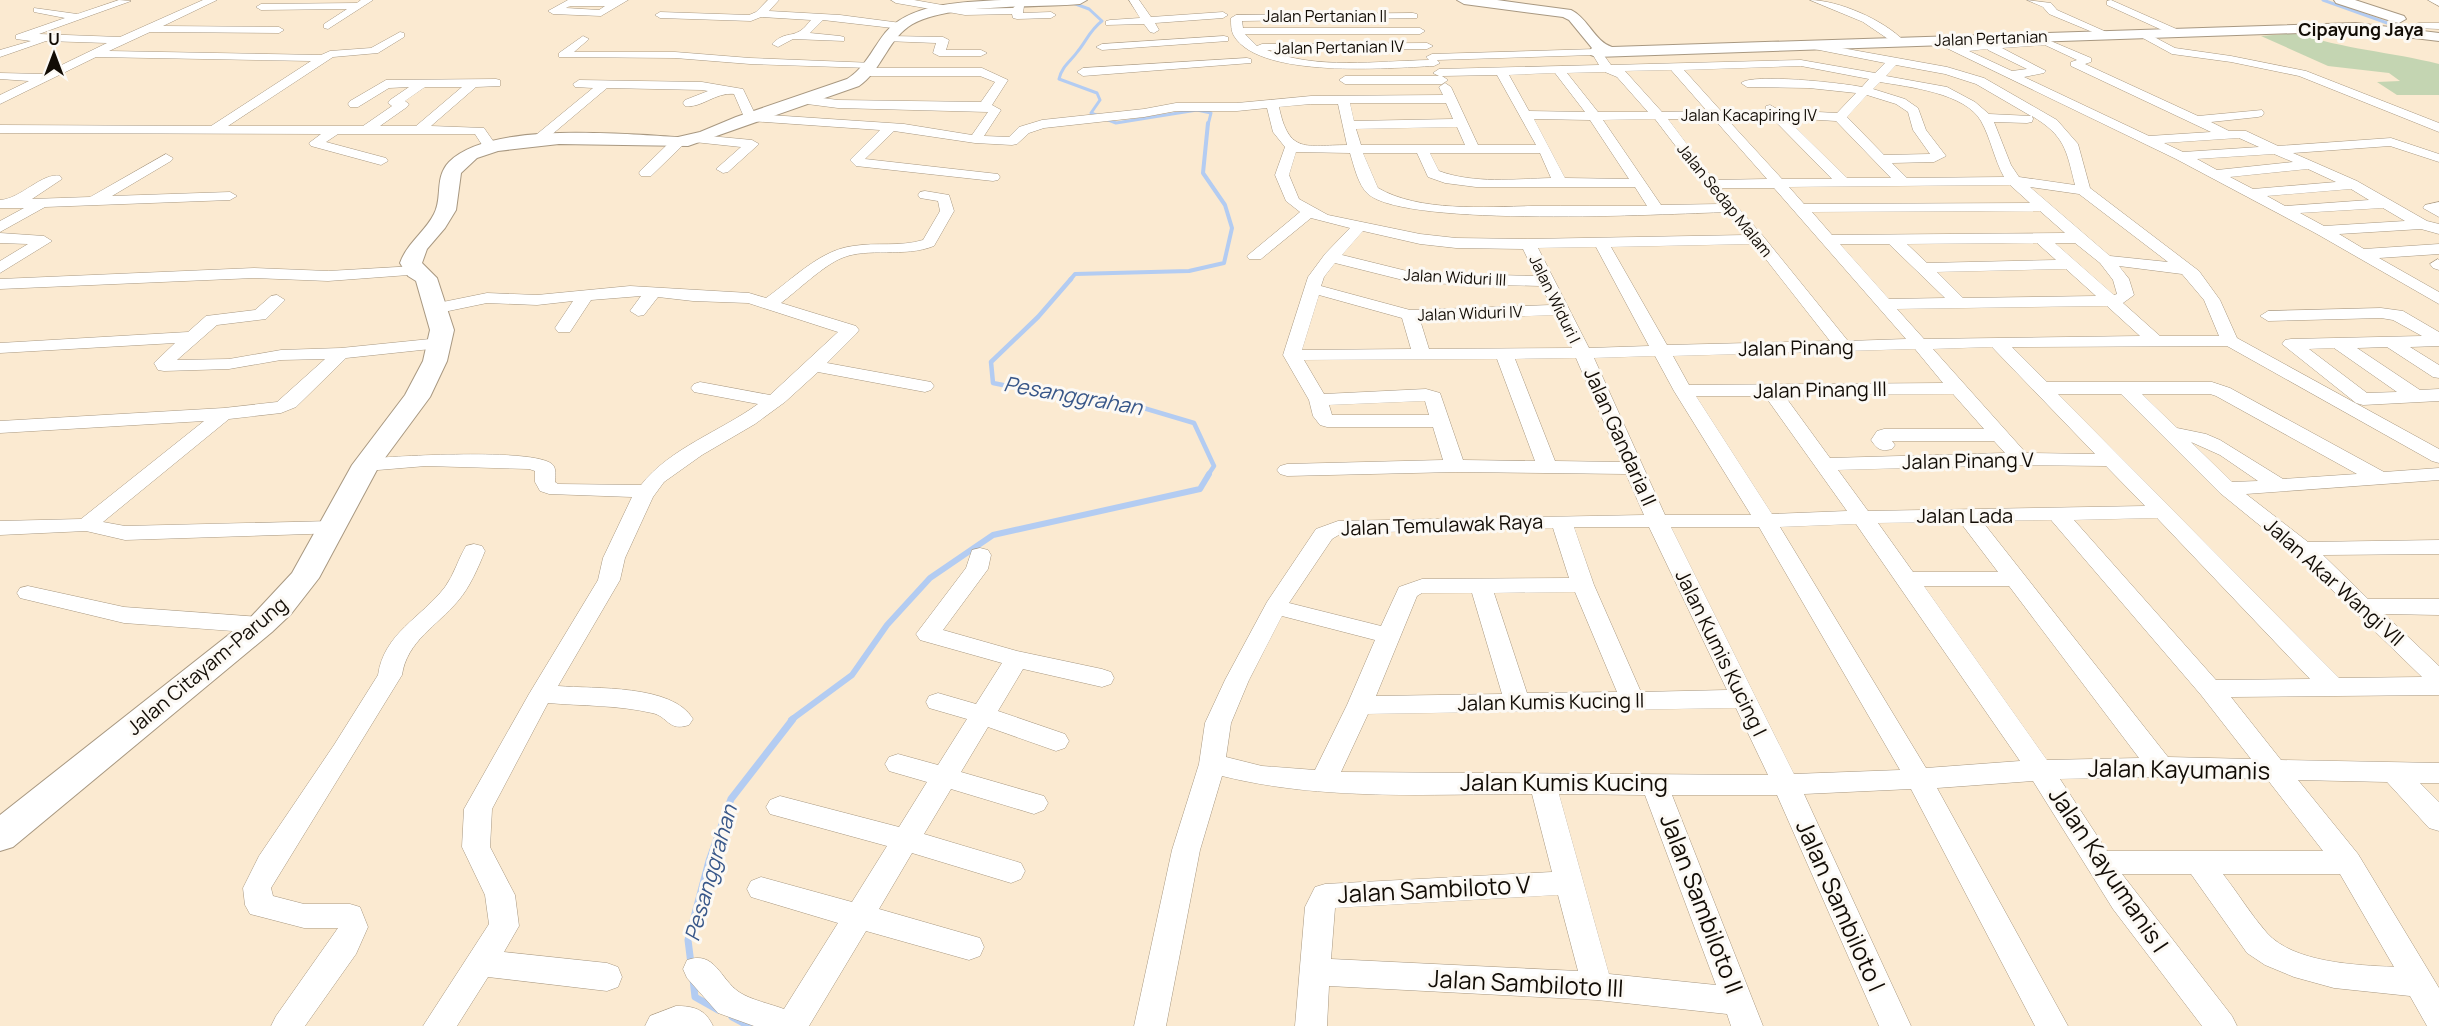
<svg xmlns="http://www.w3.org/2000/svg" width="2439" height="1026" font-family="Manrope,sans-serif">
<rect width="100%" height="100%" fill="#fbead1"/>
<!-- green -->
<path fill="#c4d5b2" d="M2297,33C2342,49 2392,52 2439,64V95H2397L2377,82L2400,81L2389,73L2328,66L2261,36Z"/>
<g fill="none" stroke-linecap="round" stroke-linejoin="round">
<!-- stream-far4 -->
<path stroke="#b3ccf2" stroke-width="3" d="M1065,0L1089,9L1102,21C1090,30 1087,40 1078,51C1071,61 1062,66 1059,79L1097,93L1100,100L1091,113L1116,123L1197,110L1211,113L1208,125
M2323,0L2390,24L2416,29L2439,38"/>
<!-- stream-far3 -->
<path stroke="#b3ccf2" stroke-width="4" d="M1070,280L1075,274L1189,271L1224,263L1232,228L1225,205L1203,173L1208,123"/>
<!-- stream-far2 -->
<path stroke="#b3ccf2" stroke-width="4.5" d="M1071,279L1038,317L991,362L993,383L1042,393L1120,401L1194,423L1214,466L1208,475"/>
<!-- stream-far1 -->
<path stroke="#b3ccf2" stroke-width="6" d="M791,720L852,675L887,625L930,578L993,535L1200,489L1209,474"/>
<!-- stream -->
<path stroke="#b3ccf2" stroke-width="7" d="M691,964L688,940L709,861L731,799L793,719
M693,979L695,997L718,1010
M732,1017L749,1026"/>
<defs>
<path id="street" d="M119,0L131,1L39,34L120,37L203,0H217L163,26L279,27L284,30L279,33L150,32L109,51L321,55L330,51L371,48L400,32L404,33V37L378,53L333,57L228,126H363L392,106L388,103L390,100L409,87L389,88L358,107H350L348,104L350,101L386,80L496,79L500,80V86L476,87L431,126L484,128L498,148L491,152L486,151L475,134H338L326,142L386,158L388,161L381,165L311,146L309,143L321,134L0,133V125L211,126L311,61L96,57L0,104V95L29,81L0,79V73L43,74L107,43L46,41L0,57V50L31,41L16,39V35L65,18L34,12V8L77,14ZM425,87H462L416,126H380L407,107L409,104L405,101Z
M361,0H373L328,29L324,28V24L347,9L261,10L256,7L261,4L357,3Z
M628,0L601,16L553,14L548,11L568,0ZM570,6H605L599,10L566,8Z
M768,0H779L769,11L840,15L901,23L906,26L901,29L823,20L810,33L840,36L844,37V41L793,39L778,47L772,44C784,32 790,37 800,31C804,29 808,23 811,20L761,17L751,21L660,18L655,15L660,12L749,15L756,12Z
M891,0H914L965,9L1013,8L1019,3L1024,6L1023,13L1051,12L1056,15L1051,18L1017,19L1013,18L1012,14L965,15L896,3Z
M1129,0H1139L1151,17L1223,12L1228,15L1223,18L1155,23L1159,30L1154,33L1150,32L1144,24L1106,25V21L1110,20L1140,18Z
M1810,0C1838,0 1884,20 1904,41L1902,43H1894L1863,22Z
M2027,0L2051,3L2057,10L2111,34L2110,36H2102L2049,14L2043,7Z
M2111,0L2181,31L2182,33L2181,35H2173L2107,5V1Z
M2428,0H2439V6Z
M1413,13L1417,14V18L1242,21L1243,28H1420L1425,31L1420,34H1245L1257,46L1262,44L1427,43L1433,46L1427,49L1267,50C1316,70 1377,61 1429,60L1426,57L1432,54L1596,49L1600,50L1611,65L1801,60L1875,73L1885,63L1799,46V42L1803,41L1947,67L1984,78L2057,120L2078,144L2090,188L2199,271L2220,300L2237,338L2439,449V463L2432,461L2227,346L2012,347L2047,382H2212L2230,388L2384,472L2439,468V480L2246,494L2308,542L2439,540V554L2323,555L2368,599H2439V615L2384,614L2439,666V695L2231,697L2281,760L2439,763V783H2420L2439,802V831L2429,828L2387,782L2298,780L2358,854L2439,988V1026H2427L2410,996L2334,988L2294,977L2265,965L2247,953L2191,874H2122L2232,1016L2237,1026H2202L2113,909L2033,781L1937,788L2068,1026H2035L1911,789L1804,794L1911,1026H1879L1777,795H1672L1763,1026H1731L1727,1014L1597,1000L1329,986L1327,1026H1295L1305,907L1315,887L1325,884L1552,872L1532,794C1429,794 1322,801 1222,776L1200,850L1166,1026H1134L1172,850L1199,764L1205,723L1225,680L1267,602L1316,529L1338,521L1644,515L1626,474L1455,472L1287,476L1280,474L1277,470L1280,466L1287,464L1443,460L1433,427H1327L1320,425L1313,416L1309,400L1283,355L1308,277L1325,254L1350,228L1311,218L1261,259H1249L1247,256L1300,212L1286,201L1275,175L1285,147L1273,132L1267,108L1237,111H1176L1144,117L1044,128L1029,133L1017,144L1012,145L975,143L894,131L865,159L998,174L1000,177L998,180L993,181L856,166L850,160L880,130L750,121L744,117L734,94C715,92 701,109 685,106L683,103L685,100L708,91L702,90L607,88L543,142L538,143L531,139L593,88L575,87L573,84L579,80L702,82L743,89L755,114L904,124L972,135L988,112L838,108L807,104L801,100L807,96L838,100L981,102L995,82L980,76H865L859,72L861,70L870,68L750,64L675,58L559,57V53L583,36L589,39L574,52H675L750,58L874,63L876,65L870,68H982L1008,80L992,105L1001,110L984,136L1009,137L1019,127L1042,120L1144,109L1176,103H1237L1311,96L1443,95L1439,87L1445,83L1451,87L1478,145H1536L1497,75L1442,76L1448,80L1442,84H1345L1339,80L1345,76H1439L1433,73L1439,69L1599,65L1593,55L1437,60L1440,63L1434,66C1389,68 1260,79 1234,36C1231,31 1231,24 1231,18L1236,15ZM1896,65L1945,74L1976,84L2031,116L1989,114L1975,102L1947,87L1886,76ZM1801,66L1869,79L1862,87C1843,83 1752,73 1741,83L1747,87L1809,88L1856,93L1837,113L1779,110L1770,105L1766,106L1765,111H1721L1684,70ZM1671,70L1707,111L1662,112L1625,71ZM1605,72L1617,77L1648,112H1598L1567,73ZM1555,73L1585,112L1529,111L1509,75ZM1880,82C1909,87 1965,93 1981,121C1991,139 1994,159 2004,177L1907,178L1892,163L1934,162L1946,156L1926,130L1918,108L1905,99L1873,89ZM1867,95L1896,104L1908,112L1913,130L1930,154L1884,155L1847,117ZM1350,103H1446L1453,119L1354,121ZM1311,104H1338L1347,145C1306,145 1289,155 1279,107ZM2032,116C2065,136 2066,149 2075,185L2019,177L2011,165L1994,122L2027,123L2032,122L2033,119ZM1772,118L1832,179H1782L1727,119ZM1786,118L1836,121L1891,178H1847ZM1534,119L1590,120L1629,179L1565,178ZM1655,119L1720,204L1661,205L1603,120ZM1668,119H1714L1767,179L1714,180ZM1457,127L1465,145H1361L1356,129ZM1296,152L1350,153C1354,166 1358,185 1368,194C1407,228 1666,214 1727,212L1746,235L1528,239L1456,238L1420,234L1328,215L1299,199L1289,175ZM1363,153H1417L1428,177L1445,183L1476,187H1635L1647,206C1608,206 1570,206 1532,206C1485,207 1419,212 1378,188ZM1430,153H1540L1551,178C1515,179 1474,184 1439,171ZM2010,185L2030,203L1804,204L1789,187ZM2030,187L2079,194L2168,262L2110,256ZM1721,188H1774L1906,339L1848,341L1763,236ZM2040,211L2065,233L1832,235L1812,212ZM1363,231L1420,244L1456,248L1523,249L1536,276L1415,273L1342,255ZM2037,243L2056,260L1927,263L1907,244ZM2055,243H2075L2100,263L2113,280L2117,294L2114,295ZM1754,244L1830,341L1667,345L1611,247ZM1840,244H1889L1945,298L1889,299ZM1596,247L1649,346L1589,348L1538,248ZM1335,263L1415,283L1541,286L1551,305L1410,310L1321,286L1324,277ZM2119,266L2182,274L2204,300L2219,336H2160L2123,303L2134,295L2129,279ZM2066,269L2096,296L1963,298L1937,272ZM1319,295L1402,318L1411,349L1302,350ZM2107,306L2140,336L1924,339L1897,309ZM1555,315L1572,348L1429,349L1420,320ZM1992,347L2095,454L2026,453L1933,349ZM1915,349L1943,383L1689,385L1673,356ZM1655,356L1674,391L1751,515H1665L1594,358ZM1576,358L1621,462L1555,461L1515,359ZM1497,359L1535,461L1463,460L1440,393L1426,389L1324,394L1304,360ZM1953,394L1984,429H1884L1877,431L1871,440C1877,449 1881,452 1892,449L1895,445L1892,441H1994L2005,453L1830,458L1784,395ZM2058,394H2121L2220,493L2295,554L2422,677L2339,678ZM2142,394H2210L2216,396L2357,474L2283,479L2220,440L2206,434L2177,428ZM1696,396H1765L1847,511L1772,514ZM1425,401L1429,415H1332L1329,405ZM2191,442L2220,455L2258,481L2232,482ZM2020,465L2106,466L2145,506L1868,511L1838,470ZM2157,518L2310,679L2216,680L2074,520ZM2051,520L2201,695L2251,759L2168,757L1982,521ZM1960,522L1998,572H1913L1878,523ZM1856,524L2020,761L1926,768L1780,527ZM1574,527H1649L1727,690L1641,692L1594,585ZM1671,527H1759L1900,770L1794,774ZM1553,528L1569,578L1422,579L1399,587L1381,626L1289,603L1332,539L1342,533ZM1924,586H2009L2139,758L2047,760ZM1575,592L1617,692L1527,693L1494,593ZM1472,593L1502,694L1376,696L1417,596L1422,593ZM1282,616L1375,640L1347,705L1315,770L1262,766L1226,757L1231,723L1249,680ZM1736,708L1768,775L1341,772L1368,714ZM2161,777L2267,779L2323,851H2107L2060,779ZM1559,794L1645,795L1716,985L1609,974ZM2223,874H2340L2394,967C2357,965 2294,963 2267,933C2251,915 2238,893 2223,874ZM1558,895L1578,971L1331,959L1335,908Z
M2420,23H2439V29L2416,28V24Z
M2143,31L2175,48L2231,56L2306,71L2439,123V132L2299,76L2231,62L2172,54L2139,36V32Z
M889,36L943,37L949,40L946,50H981L987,53L981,56H939L933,53L936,43L885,41V37Z
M1224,36L1228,37V41L1102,50L1096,47L1102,44Z
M1938,37L1957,45L2046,39L2091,58V62L2085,64L2198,116L2262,110L2264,113L2262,116L2258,117L2211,122L2229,131H2246L2278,146L2391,138L2439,154V162L2390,146L2293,153L2357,181L2427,221L2439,224V234L2421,229L2339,234L2364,249L2439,244V254L2379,258L2439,292V304L2317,234L2176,159L1934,42L1932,40ZM2045,45L2077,60L2071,62V66L2211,132L2149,136L2024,77L2044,73L2046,71L2002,48ZM1987,49L1988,50L2027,69L2012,71L1969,51ZM2239,138L2259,147L2183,152L2164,143ZM2274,154L2293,162L2217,170L2197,159ZM2308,169L2336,182L2253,189L2230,177ZM2351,189L2369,200L2285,206L2267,196ZM2383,208L2405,221L2324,226L2300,213Z
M1247,58L1251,59V63L1083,76L1077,72L1083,68Z
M699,135L752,140L759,144L728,172L723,173L716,169L741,147L694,142L692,139Z
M678,138L685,142L683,145L651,176H641L639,173L641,170L673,139Z
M166,154L173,158L171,161L112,196L230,192L237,196L230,200L45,207L0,232V221L24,208H0V200C21,199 42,172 60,176L62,179L32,199L90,197Z
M925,191L949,195L954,211L934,246C904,258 868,247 842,258C824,265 797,291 781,303L856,326L859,330L856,334L827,363L931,382L934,386L931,390L925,392L818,372L785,402L755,424L702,455L664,482L653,497L625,558L620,580L558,686C594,689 673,684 693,719L689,725C668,732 668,716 652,713C618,705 582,706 548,703L492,809L490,847L515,895L519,926L504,952L607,963L618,967L622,977L618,987L607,991L488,977L457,1026H423L489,924L485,895L462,847L464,809L529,694L598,580L603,558L632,497L549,494L540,491L535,482V471L529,469L426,466L366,471L359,469L356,465L359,461L366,459C396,456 533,448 552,464C557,468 555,477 555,482L558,484L641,485C670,448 721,431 758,404L694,392L691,388L694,384L700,382L770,395L838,332L748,303L693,301L658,297L644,315L638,316L630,311L641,296L591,300L570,332H558L555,328L573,301L537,305L487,303L434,314L426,309L428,305L487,293L537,295L630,286L749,293L766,298C793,279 820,250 853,246C877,242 900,247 923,240L940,211L938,201L920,198L918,195L920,192Z
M2439,202V217L2423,208L2425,205Z
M0,233L44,236L52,241L0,273V261L28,244L0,243Z
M2438,259L2439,260V270L2433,268L2430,264Z
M416,266L422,268L424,271L422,274L328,281L254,278L0,289V279L254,268L328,271Z
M277,295L285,300L266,319L217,325L177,360L229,359L281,350L341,348L440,338L446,339L449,343L446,347L440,348L346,358L296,407L281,413L229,419L103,522L125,526L332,521L340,523L343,528L340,533L125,540L86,531L0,535V521L81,519L204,421L0,433V421L224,408L277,402L325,359L281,360L229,369L164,371L158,370L154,363L175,343L0,353V343L188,332L206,316L255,310L271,296Z
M2381,308L2403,311L2439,332V346L2410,347L2439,365V378L2433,377L2387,347L2357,348L2420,390L2439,389V401L2363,405L2356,403L2282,344L2285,340L2291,339L2422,336L2393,320L2381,318L2268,321L2260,316L2268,311ZM2334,348L2397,392L2367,393L2309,349Z
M474,544L482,546L485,551C478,568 470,587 458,601C437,626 407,641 402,675L271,888L273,896L304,904H350L360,907L368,927L356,954L305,1026H271L276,1016L338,928H304L250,914L245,905L243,888L259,856L334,745L378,675C384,633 421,618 445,587C454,575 458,559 466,546Z
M980,548L988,550L991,555L988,569L943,630L1017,651L1102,669L1111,672L1114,678L1111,684L1102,687L1023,669L998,711L1065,734L1069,741L1065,748L1056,751L988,727L961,772L1044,796L1048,803L1044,810L1034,814L951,789L924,834L1021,863L1025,871L1021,879L1011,883L912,853L879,909L980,938L984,947L980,956L969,960L866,931L809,1026H754L718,1013L687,978L683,969L687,960C715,950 720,979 739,992C751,1000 771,1004 784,1009L838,923L751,897L747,889L751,881L761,877L852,902L887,846L770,814L766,807L770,800L780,796L899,827L927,782L889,771L885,764L889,757L898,754L938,765L967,719L929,708L926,702L929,696L938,693L976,704L1002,663L920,640L916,634L966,568L972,550Z
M28,586L124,607L261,617L269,619L273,625L269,631L261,633L124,623L20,598L17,593L20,588Z
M676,1006C694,1006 705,1009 713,1026H645L650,1016Z"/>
<path id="secondary" d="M1002,0H1087L1080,4C1038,8 941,3 908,27C887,42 881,71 859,86L688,146L559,144L498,151L477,158L461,173L456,210L445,228L427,249L422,263L437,278L454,330L447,361L430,397L379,466L319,578L291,614L272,632L13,847L0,851V815L250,618L292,573L352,465L405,395L423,361L430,330L416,281L408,276L400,263C407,243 425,232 434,214C443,197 434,178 449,162C490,121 622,134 678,137L700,132L736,117L847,79C865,68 873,48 885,33C911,2 965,2 1002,0Z
M1457,0H1497L1571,10C1588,18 1595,42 1612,47L2356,23L2439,33V41L2356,31L1596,57L1591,55L1588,52L1592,48L1569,20L1563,17L1464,4Z
M2334,0H2355L2404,16L2406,19L2399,23L2394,22L2336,3Z"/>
</defs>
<!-- street casing -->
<use href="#street" stroke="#a89881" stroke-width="1"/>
<!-- secondary casing -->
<use href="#secondary" stroke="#a89881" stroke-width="2"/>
<!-- street -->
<use href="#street" fill="#fff" fill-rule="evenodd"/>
<!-- secondary -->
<use href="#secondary" fill="#fff" fill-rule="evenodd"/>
</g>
<g text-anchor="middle" stroke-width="6" stroke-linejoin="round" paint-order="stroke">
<!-- far-street labels -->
<g font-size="16" fill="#120c05" stroke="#fcf9f4">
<text x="1325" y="22">Jalan Pertanian II</text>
<text transform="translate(1991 38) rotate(-2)" y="6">Jalan Pertanian</text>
<text transform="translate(1339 47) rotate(-1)" y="6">Jalan Pertanian IV</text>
<text x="1749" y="121">Jalan Kacapiring IV</text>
<text transform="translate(1725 200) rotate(51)" y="6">Jalan Sedap Malam</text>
<text transform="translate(1455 277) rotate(3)" y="6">Jalan Widuri III</text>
<text transform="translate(1555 299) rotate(64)" y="6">Jalan Widuri I</text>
<text transform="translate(1470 313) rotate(-2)" y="6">Jalan Widuri IV</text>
</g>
<!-- far-quarter labels -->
<g font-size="18" font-weight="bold" fill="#120c05" stroke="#fcf9f4">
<text x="2361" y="36">Cipayung Jaya</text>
</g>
<!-- street labels -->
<g font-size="20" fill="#120c05" stroke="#fcf9f4">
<text transform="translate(1796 348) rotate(-1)" y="7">Jalan Pinang</text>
<text transform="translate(1820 390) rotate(-1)" y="7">Jalan Pinang III</text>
<text transform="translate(1620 437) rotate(66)" y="7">Jalan Gandaria II</text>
<text transform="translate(1968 461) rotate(-1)" y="7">Jalan Pinang V</text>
<text x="1965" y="523">Jalan Lada</text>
<text transform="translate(1442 525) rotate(-2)" y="7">Jalan Temulawak Raya</text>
<text transform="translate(2334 582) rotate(42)" y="7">Jalan Akar Wangi VII</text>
<text transform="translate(1721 653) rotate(64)" y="7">Jalan Kumis Kucing I</text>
<text transform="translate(207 666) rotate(-40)" y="7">Jalan Citayam-Parung</text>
<text transform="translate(1551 702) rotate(-1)" y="7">Jalan Kumis Kucing II</text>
</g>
<!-- water labels -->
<g font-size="21" font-style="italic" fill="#385789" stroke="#fcf9f4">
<text transform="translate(1073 396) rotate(10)" y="7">Pesanggrahan</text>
<text transform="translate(711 873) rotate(-74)" y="7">Pesanggrahan</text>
</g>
<!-- near-street labels -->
<g font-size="24" fill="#120c05" stroke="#fcf9f4">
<text transform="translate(2179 770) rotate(1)" y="8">Jalan Kayumanis</text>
<text x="1564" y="791">Jalan Kumis Kucing</text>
<text transform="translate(2108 870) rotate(56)" y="8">Jalan Kayumanis I</text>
<text transform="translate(1434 890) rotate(-3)" y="8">Jalan Sambiloto V</text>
<text transform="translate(1701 904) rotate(69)" y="8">Jalan Sambiloto II</text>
<text transform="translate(1840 906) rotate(66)" y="8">Jalan Sambiloto I</text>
<text transform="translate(1526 984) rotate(3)" y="8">Jalan Sambiloto III</text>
</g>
</g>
<!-- north arrow -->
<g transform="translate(54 54)" stroke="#fcf9f4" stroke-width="4.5" paint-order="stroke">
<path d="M0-4.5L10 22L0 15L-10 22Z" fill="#120c05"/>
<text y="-9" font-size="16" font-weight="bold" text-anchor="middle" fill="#120c05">U</text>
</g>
</svg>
